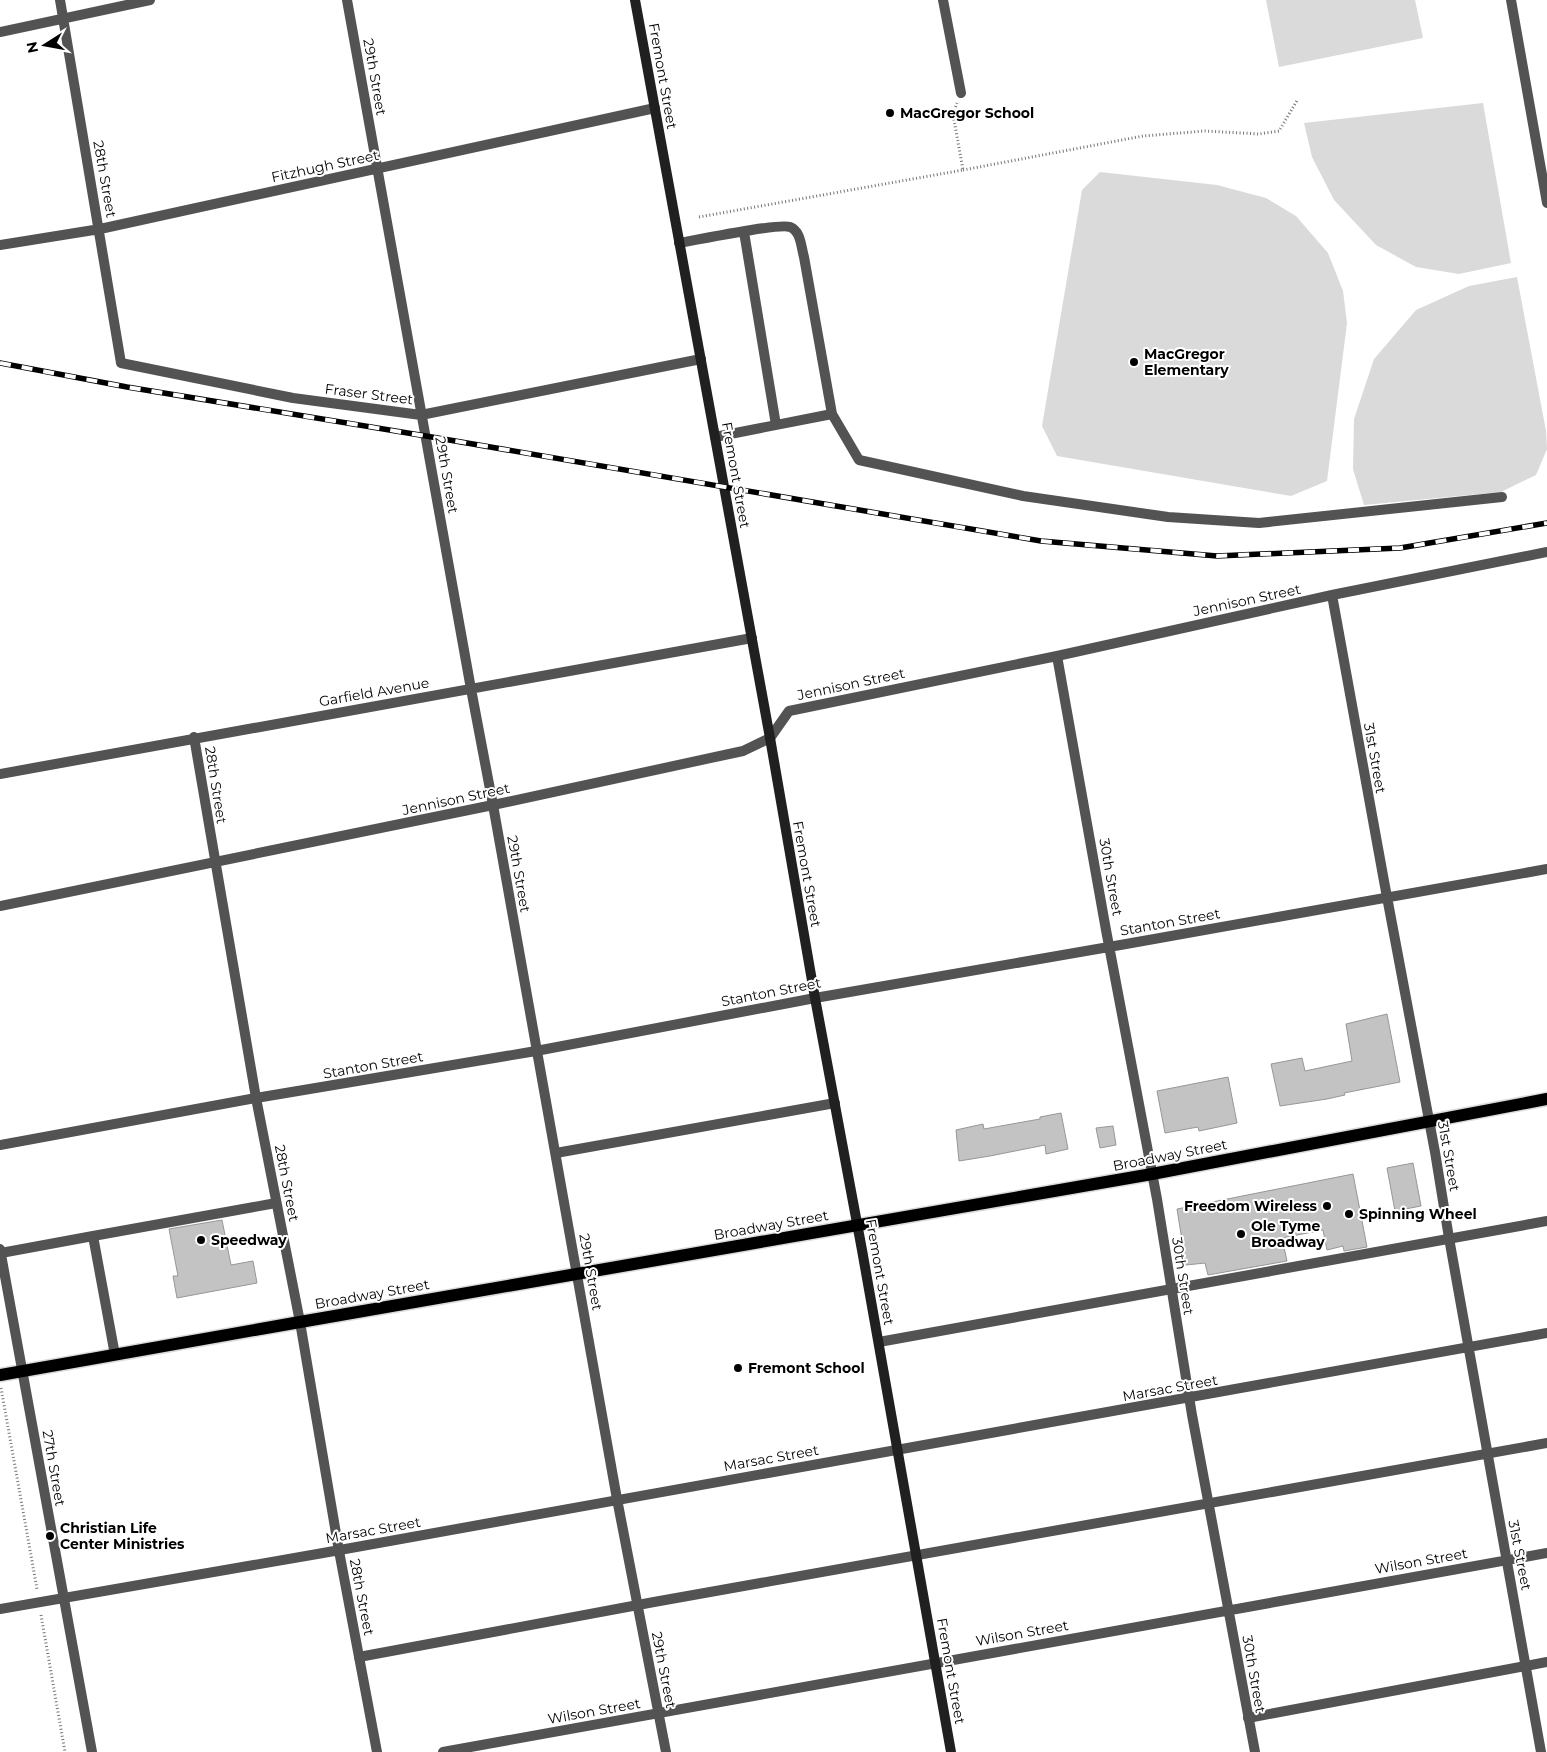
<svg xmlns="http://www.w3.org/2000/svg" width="1547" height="1752" font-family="Montserrat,sans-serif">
<rect width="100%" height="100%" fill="#fff"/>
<!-- green -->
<path fill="#dadada" d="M1266,0H1415L1423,38L1279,67Z
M1483,103L1511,263L1459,274L1416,267L1376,245L1334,200L1312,157L1304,123Z
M1100,172L1217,185L1266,198L1296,216L1328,253L1343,291L1347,323L1327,481L1291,496L1057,456L1042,426L1082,190Z
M1517,277L1546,431L1547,449L1536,475L1501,492L1364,505L1353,469L1354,419L1374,359L1416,310L1469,286Z"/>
<!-- building -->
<path fill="#c3c3c3" stroke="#979797" d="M1387,1014L1400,1082L1344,1093L1345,1095L1327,1099L1280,1106L1271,1064L1302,1058L1305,1071L1352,1061L1346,1024Z
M1228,1077L1237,1123L1199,1131L1198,1127L1165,1133L1157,1091Z
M1061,1113L1068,1149L1046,1154L1045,1145L990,1156L959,1161L956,1130L983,1124L984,1129L1040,1119V1117Z
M1113,1126L1116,1145L1100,1148L1096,1128Z
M1413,1163L1421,1206L1395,1211L1387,1168Z
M1353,1174L1367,1247L1344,1251L1343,1246L1327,1250L1323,1230L1282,1238L1287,1261L1208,1275L1205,1263L1186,1265L1177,1209Z
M222,1220L231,1265L253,1261L257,1283L177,1298L173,1276H178L169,1229Z"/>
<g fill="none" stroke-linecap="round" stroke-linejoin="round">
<defs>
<path id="primary" d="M0,1375L300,1322L1152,1174L1547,1099"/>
</defs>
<!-- primary casing -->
<use href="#primary" stroke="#dbdbdb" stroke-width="15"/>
<!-- path -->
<path stroke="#757575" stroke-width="3" stroke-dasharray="1 2.5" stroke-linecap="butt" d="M963,170L1143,136L1205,131L1259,134L1279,131L1298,99
M699,217L963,170L953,114L957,103
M1,1388L37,1589
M41,1615L65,1752"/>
<!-- lane -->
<path stroke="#535353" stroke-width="10" d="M943,0L961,93
M744,232L776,425
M679,243C697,240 778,223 790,227C801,231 801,247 804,257L832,414L715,437
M832,414L859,460L1023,496L1168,517L1259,523L1502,497
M556,1153L835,1103
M93,1236L276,1203
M1,1253L93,1236L115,1355
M879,1342L1547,1221
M359,1657L654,1602L1547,1443
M1248,1718L1547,1662"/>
<!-- street -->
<path stroke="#535353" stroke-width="10" d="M60,0L121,363L293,398L421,415L701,359
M347,0L471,689L493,805L617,1499L666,1752
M1511,0L1547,203
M0,32L150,0
M0,245L100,229L655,108
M1332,595L1384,881L1435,1152L1449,1238L1541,1752
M1057,656L1106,930L1157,1199L1192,1415L1255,1752
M194,737L256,1098L300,1322L339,1551L377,1752
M0,774C250,727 501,685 752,638
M0,906L493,805L743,751L770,738L789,711L1057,656L1332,595L1547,552
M0,1145L256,1098L536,1051L815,998L1126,944L1547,869
M0,1249L92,1752
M0,1609L323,1553L1547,1333
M443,1752L1547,1553"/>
<!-- secondary -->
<path stroke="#202020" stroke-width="10" d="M635,0L770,738L815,998L862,1250L951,1752"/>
<!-- primary -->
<use href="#primary" stroke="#000" stroke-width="12"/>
<defs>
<path id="rail" d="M0,363L127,387L426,436L1041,541L1217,556L1400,548L1547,523"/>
</defs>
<!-- rail casing -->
<use href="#rail" stroke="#000" stroke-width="5.5"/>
<!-- rail -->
<use href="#rail" stroke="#fff" stroke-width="4" stroke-dasharray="11" stroke-linecap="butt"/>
</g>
<!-- markers -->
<g fill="#000" stroke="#fff" stroke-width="2">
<circle cx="890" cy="113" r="5"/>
<circle cx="1134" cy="362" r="5"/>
<circle cx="1327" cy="1206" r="5"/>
<circle cx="1349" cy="1214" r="5"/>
<circle cx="1241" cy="1234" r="5"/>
<circle cx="201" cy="1240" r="5"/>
<circle cx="738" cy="1368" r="5"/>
<circle cx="50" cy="1536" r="5"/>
</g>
<g text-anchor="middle" stroke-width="4" stroke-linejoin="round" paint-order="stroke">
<!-- street labels -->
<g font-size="14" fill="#000" stroke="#fff">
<text transform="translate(663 76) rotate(80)" y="5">Fremont Street</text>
<text transform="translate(375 77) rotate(80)" y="5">29th Street</text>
<text transform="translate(325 166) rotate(-12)" y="5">Fitzhugh Street</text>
<text transform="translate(105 179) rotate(80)" y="5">28th Street</text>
<text transform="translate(369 394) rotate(7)" y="5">Fraser Street</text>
<text transform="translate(447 475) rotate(80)" y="5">29th Street</text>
<text transform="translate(736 475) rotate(80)" y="5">Fremont Street</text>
<text transform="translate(1247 600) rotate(-12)" y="5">Jennison Street</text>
<text transform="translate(851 684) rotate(-12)" y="5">Jennison Street</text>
<text transform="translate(374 692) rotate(-10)" y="5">Garfield Avenue</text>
<text transform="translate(1375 758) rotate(80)" y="5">31st Street</text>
<text transform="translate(216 785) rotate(81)" y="5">28th Street</text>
<text transform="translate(456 799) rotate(-12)" y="5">Jennison Street</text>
<text transform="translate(519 874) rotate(80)" y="5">29th Street</text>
<text transform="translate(807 874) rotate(80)" y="5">Fremont Street</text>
<text transform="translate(1111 877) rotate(80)" y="5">30th Street</text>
<text transform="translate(1170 922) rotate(-10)" y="5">Stanton Street</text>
<text transform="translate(771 992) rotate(-11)" y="5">Stanton Street</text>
<text transform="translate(373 1065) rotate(-10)" y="5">Stanton Street</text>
<text transform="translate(1170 1155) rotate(-11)" y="5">Broadway Street</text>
<text transform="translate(1449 1156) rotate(80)" y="5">31st Street</text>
<text transform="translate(287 1183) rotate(79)" y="5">28th Street</text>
<text transform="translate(771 1225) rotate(-10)" y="5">Broadway Street</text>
<text transform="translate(591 1272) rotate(80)" y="5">29th Street</text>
<text transform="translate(880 1272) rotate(80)" y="5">Fremont Street</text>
<text transform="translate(1183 1276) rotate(81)" y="5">30th Street</text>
<text transform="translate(372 1294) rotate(-10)" y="5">Broadway Street</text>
<text transform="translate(1170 1388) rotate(-10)" y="5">Marsac Street</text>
<text transform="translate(771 1458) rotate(-10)" y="5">Marsac Street</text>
<text transform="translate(54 1468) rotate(80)" y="5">27th Street</text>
<text transform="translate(373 1530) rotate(-10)" y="5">Marsac Street</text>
<text transform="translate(1520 1555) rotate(79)" y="5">31st Street</text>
<text transform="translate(1421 1561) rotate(-10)" y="5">Wilson Street</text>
<text transform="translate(362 1597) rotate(79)" y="5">28th Street</text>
<text transform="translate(1022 1633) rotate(-10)" y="5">Wilson Street</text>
<text transform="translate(664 1670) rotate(79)" y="5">29th Street</text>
<text transform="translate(951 1671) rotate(80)" y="5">Fremont Street</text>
<text transform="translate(1254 1674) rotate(80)" y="5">30th Street</text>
<text transform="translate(594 1711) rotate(-10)" y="5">Wilson Street</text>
</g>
<!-- poi labels -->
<g font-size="14" font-weight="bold" fill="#000" stroke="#fff" text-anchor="start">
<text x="900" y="118">MacGregor School</text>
<text x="1144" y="359">MacGregor<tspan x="1144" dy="16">Elementary</tspan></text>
<text x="1317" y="1211" text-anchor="end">Freedom Wireless</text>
<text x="1359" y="1219">Spinning Wheel</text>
<text x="1251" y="1231">Ole Tyme<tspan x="1251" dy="16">Broadway</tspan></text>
<text x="211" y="1245">Speedway</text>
<text x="748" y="1373">Fremont School</text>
<text x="60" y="1533">Christian Life<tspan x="60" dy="16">Center Ministries</tspan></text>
</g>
</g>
<!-- north arrow -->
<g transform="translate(45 45) rotate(259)" stroke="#ffffff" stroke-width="4" paint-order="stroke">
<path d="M0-4L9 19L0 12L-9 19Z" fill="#000000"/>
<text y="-8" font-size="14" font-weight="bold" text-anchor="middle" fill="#000000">N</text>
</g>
</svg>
